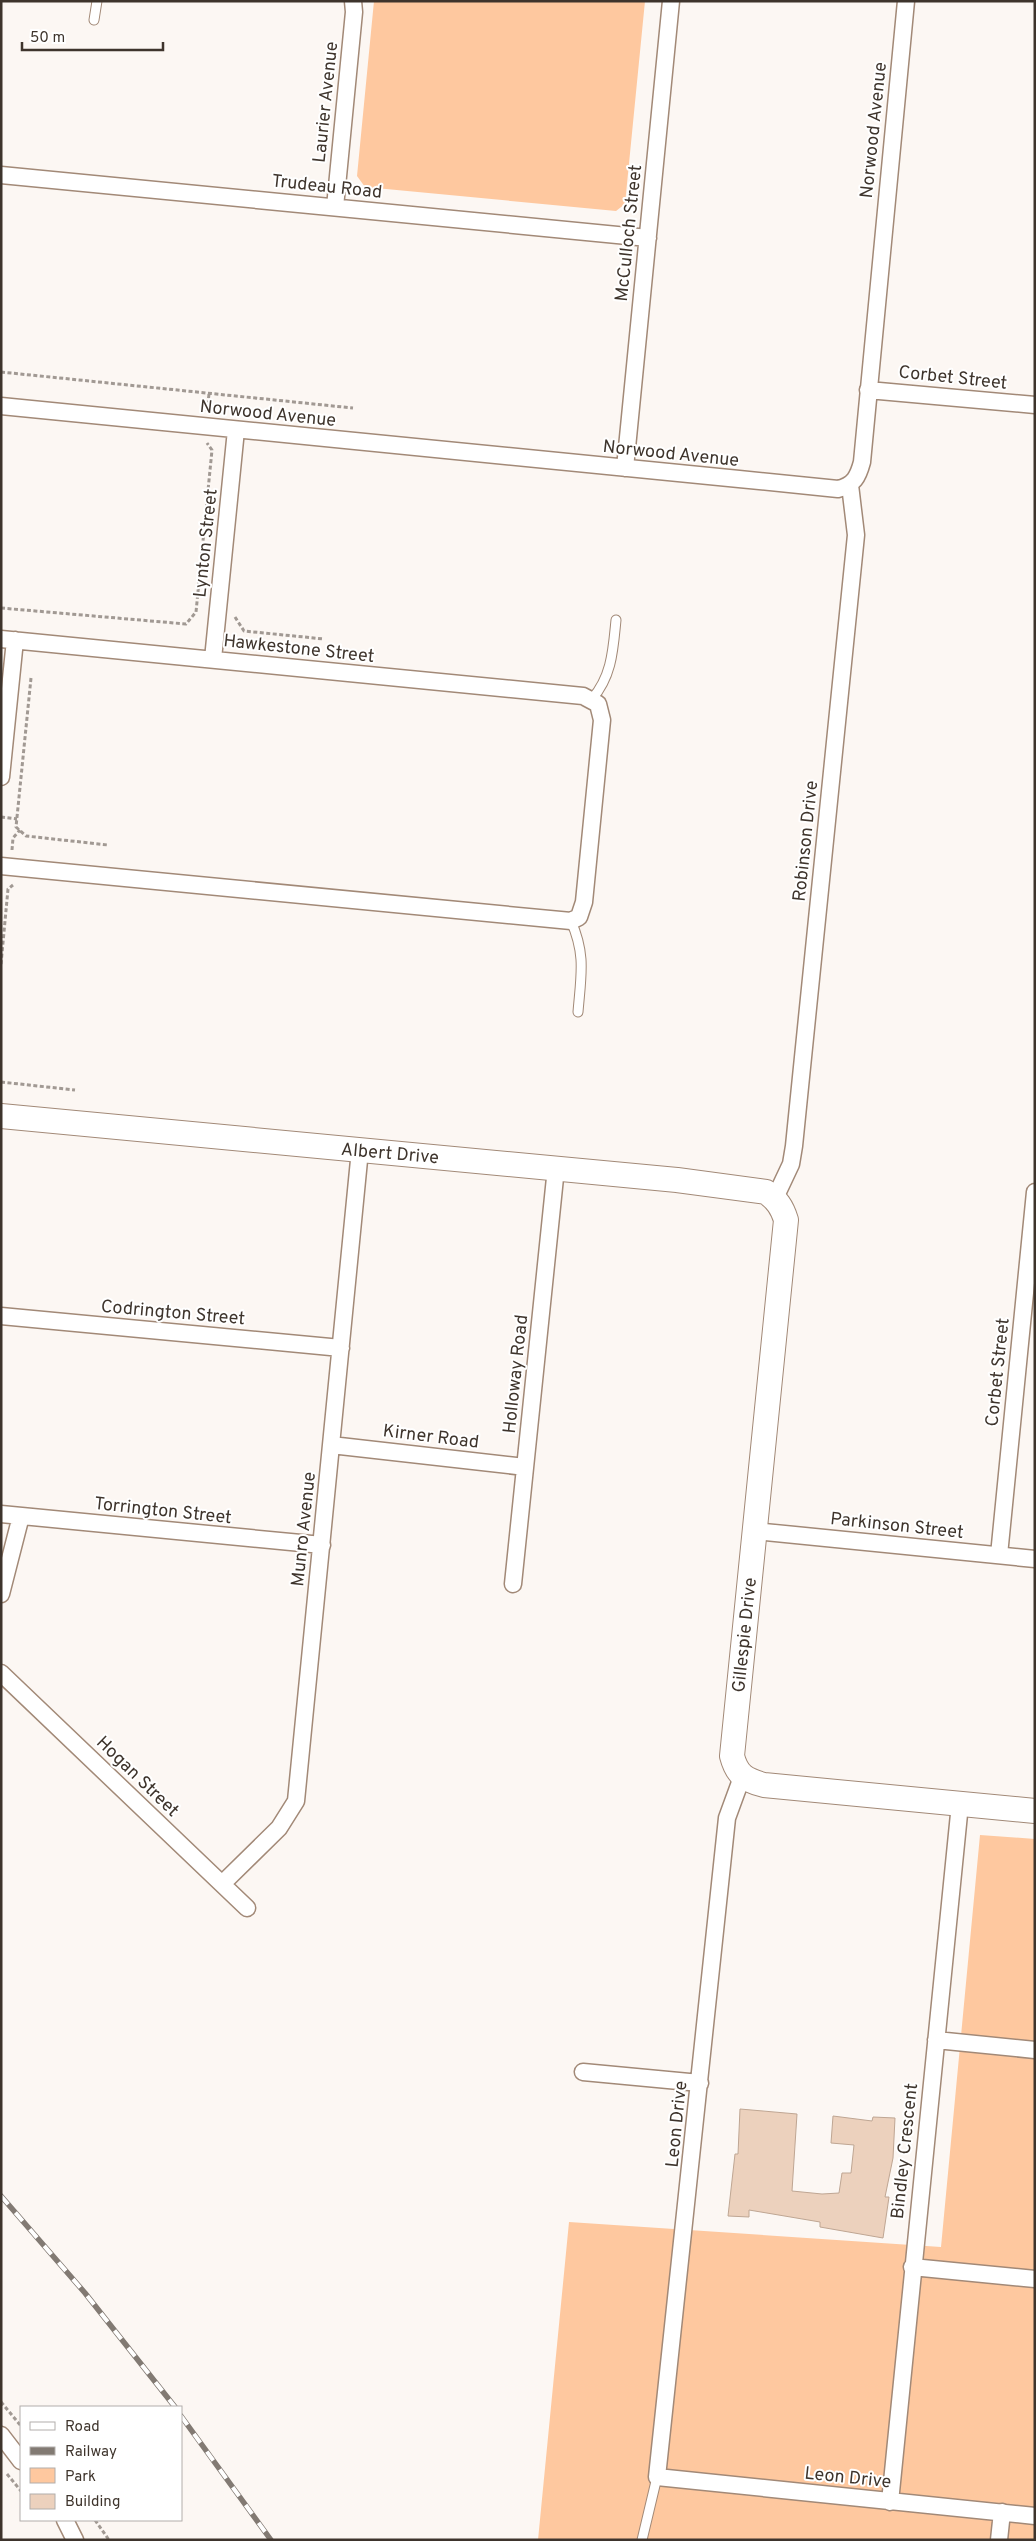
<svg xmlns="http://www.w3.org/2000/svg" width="1036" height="2541" font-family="Overpass,sans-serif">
<rect width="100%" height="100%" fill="#fcf7f3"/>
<!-- green -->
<path fill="#fec89f" d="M374,1H645L625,204L616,211L365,187L357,176Z
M980,1835L1035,1839V2540H538L569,2222L941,2247Z"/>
<!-- building -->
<path fill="#ecd1bd" stroke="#bfa693" d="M740,2109L797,2114L792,2191L822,2194L839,2193L842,2173H851L854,2145L831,2143L833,2116L872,2121L873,2117L895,2118L893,2158L885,2197H889L883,2238L820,2227V2222L749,2210V2217L728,2216L735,2154H738Z"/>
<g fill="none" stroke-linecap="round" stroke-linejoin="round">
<defs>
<path id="lane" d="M94,20L97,1
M592,699C612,676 613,650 616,620
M571,921C586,955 581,975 578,1012
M642,2540L657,2477"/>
<path id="street" d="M1,175L648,238
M335,207L354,12L353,1
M868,390L1035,405
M1,406L739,479L838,489C854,485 858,477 862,462L906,1
M625,468L671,1
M1,639L583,696L598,704L602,720L584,902L579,917L571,921L1,866
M213,659L236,430
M1,777L15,640
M775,1198L791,1164L794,1146L856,535L850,485
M1,1316L341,1348
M331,1445L525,1467
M1,1514L322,1545
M755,1531L1035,1559
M999,1555L1035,1192
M513,1584L556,1168
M1,1594L21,1516
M1,1673L247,1908
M742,1777L727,1818L657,2477L1035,2516
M222,1884L279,1828L296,1801L360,1150
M936,2040L1035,2050
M583,2072L700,2083
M912,2267L1035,2279
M1,2435L21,2461
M890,2502L960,1804
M65,2520L75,2540
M999,2540L1002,2512"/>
<path id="secondary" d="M1,1116L677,1180L766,1192C777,1200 782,1207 786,1220L732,1756C737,1775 745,1780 764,1785L1035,1811"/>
</defs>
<!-- lane casing -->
<use href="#lane" stroke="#a28977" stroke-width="11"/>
<!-- street casing -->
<use href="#street" stroke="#a28977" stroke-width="19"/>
<!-- secondary casing -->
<use href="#secondary" stroke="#a28977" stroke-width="26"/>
<!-- path -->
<path stroke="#a19993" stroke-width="3" stroke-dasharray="4 2.5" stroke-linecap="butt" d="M1,372L353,408
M207,411L209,394
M1,608L186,624L196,612L212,450L207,443
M235,617L244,631L324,639
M31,678L16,827L26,836L108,845
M1,817L17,819
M12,850L13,838L20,830
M1,964L8,889L13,885
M1,1082L75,1090
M1,2402L21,2426
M7,2474L21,2491
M95,2520L109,2540"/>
<!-- lane -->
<use href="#lane" stroke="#fff" stroke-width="9"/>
<!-- street -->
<use href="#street" stroke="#fff" stroke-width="16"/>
<!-- secondary -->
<use href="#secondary" stroke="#fff" stroke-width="24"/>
<defs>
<path id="rail" d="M1,2196L85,2293L175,2407
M181,2416L271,2540"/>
</defs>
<!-- rail casing -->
<use href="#rail" stroke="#827a73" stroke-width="5.5"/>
<!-- rail -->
<use href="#rail" stroke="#fff" stroke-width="4" stroke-dasharray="11" stroke-linecap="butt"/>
</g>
<g text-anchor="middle" stroke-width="4" stroke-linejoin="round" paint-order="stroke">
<!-- street labels -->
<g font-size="18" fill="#3e342c" stroke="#fff">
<text transform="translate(325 102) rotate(-84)" y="6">Laurier Avenue</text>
<text transform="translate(873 130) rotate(-84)" y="6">Norwood Avenue</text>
<text transform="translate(327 186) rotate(6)" y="6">Trudeau Road</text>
<text transform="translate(628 233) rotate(-84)" y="6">McCulloch Street</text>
<text transform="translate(953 377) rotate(6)" y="6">Corbet Street</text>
<text transform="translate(268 413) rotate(6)" y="6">Norwood Avenue</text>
<text transform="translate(671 453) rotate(6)" y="6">Norwood Avenue</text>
<text transform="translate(205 543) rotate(-84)" y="6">Lynton Street</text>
<text transform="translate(299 648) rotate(6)" y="6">Hawkestone Street</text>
<text transform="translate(805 841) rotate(-84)" y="6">Robinson Drive</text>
<text transform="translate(390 1153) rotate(5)" y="6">Albert Drive</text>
<text transform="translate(173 1312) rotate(5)" y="6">Codrington Street</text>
<text transform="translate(997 1372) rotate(-84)" y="6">Corbet Street</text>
<text transform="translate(515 1374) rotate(-84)" y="6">Holloway Road</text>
<text transform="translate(431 1436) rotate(7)" y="6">Kirner Road</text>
<text transform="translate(163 1510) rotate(6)" y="6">Torrington Street</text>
<text transform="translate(897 1525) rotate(6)" y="6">Parkinson Street</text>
<text transform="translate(303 1529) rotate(-84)" y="6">Munro Avenue</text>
<text transform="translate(744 1635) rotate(-84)" y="6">Gillespie Drive</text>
<text transform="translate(138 1776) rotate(44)" y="6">Hogan Street</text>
<text transform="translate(676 2124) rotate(-84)" y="6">Leon Drive</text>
<text transform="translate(904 2151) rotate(-84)" y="6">Bindley Crescent</text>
<text transform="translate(848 2477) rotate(6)" y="6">Leon Drive</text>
</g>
</g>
<!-- border -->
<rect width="1036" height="2541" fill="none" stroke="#3e342c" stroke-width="5"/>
<!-- legend -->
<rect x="20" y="2406" width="162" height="115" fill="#ffffff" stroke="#b2aeab"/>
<rect x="30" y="2422" width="25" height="8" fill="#ffffff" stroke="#b2aeab"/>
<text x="65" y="2431" font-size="15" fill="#3e342c">Road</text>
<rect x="30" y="2447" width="25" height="8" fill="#827a73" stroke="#b2aeab"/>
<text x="65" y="2456" font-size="15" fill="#3e342c">Railway</text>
<rect x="30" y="2468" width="25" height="15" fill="#fec89f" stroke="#b2aeab"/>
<text x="65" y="2481" font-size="15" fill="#3e342c">Park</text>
<rect x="30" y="2494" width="25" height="15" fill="#ecd1bd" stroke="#b2aeab"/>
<text x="65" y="2506" font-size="15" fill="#3e342c">Building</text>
<!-- scale -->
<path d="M22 42v8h141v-8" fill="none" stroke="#3e342c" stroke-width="2.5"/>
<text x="30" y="42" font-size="15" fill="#3e342c" stroke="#ffffff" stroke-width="4" paint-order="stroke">50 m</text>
</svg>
